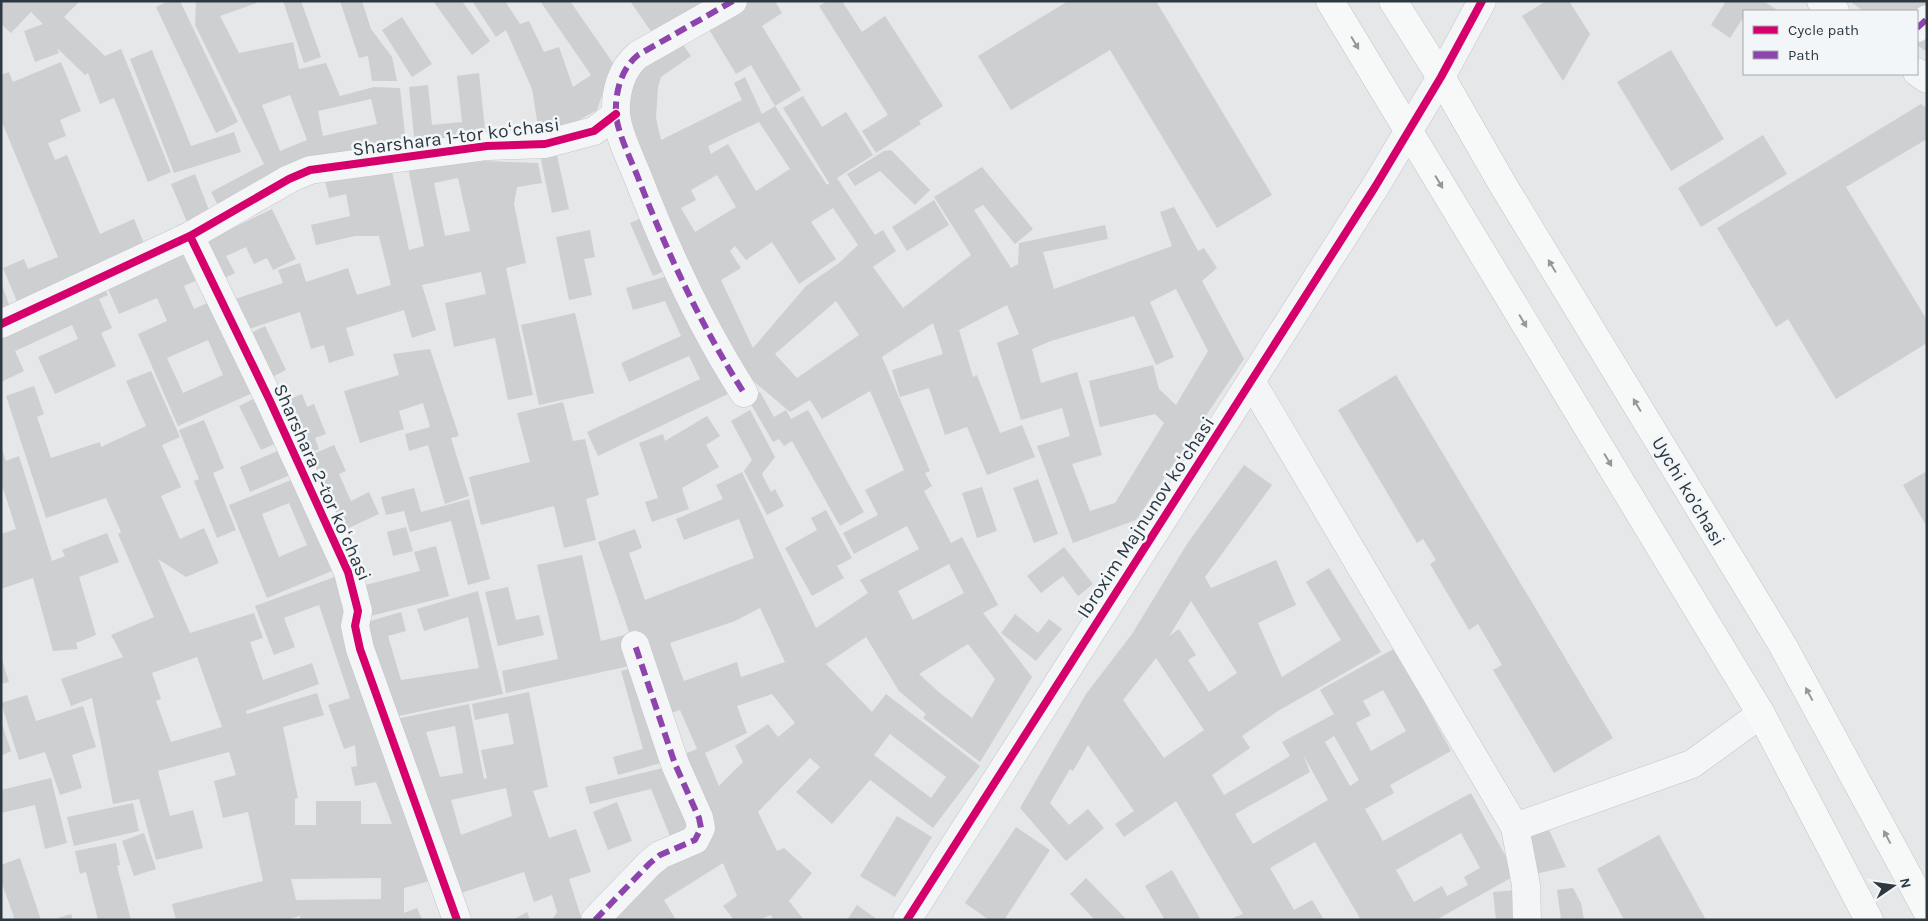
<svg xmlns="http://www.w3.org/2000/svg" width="1928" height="921" font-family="Karla,sans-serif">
<rect width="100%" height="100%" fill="#e5e7e9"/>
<!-- building -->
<path fill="#cdcfd1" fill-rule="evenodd" d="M1,1H80L64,17L105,56L121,49L171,172L148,182L114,98L100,104L88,73L85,75L57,48L59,53L35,62L24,31L43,24L31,12L11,33L1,24Z
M168,1H180L238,122L216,133L156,7Z
M196,1H262L220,16L239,53L293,42L299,69L326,63L340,96L374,87L400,88L407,154L221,211L211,192L264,164L195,25ZM290,95L307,140L280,151L262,105ZM371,99L377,124L323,136L318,111Z
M283,1H301L321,57L304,63Z
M340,1H362L371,29L392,57L397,81H372L368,56L359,58Z
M433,1H462L490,41L472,55Z
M472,1H505L520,24L529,21L544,52L559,47L573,87L591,75L540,1H570L613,63L597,110L565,128L539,133L532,89L506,30L496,37Z
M630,1H714L657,40Z
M749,1H775L782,13L762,26L801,90L775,106L751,65L736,74L707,26Z
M827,1H842L862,32L885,16L943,106L919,121L921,124L876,153L862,131L888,115L819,6Z
M1068,1H1156L1272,195L1217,228L1110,50L1011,110L978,56Z
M1546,1H1569L1590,34L1563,81L1522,16Z
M1726,1H1763L1779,11H1744V20L1743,18L1730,38L1711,25Z
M1850,1H1927V10L1863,11Z
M402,17L432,64L412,77L382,30Z
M1927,28V52L1917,45Z
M679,39L691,56L661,77L658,87L656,118L661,140L742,100L734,83L745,77L762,114L775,106L827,185L829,183L783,108L803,96L822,127L846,112L873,155L837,178L875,235L883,230L896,251L873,267L903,308L971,255L934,197L982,167L1033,229L1015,244L983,205L974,210L1011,268L1018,264L1019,243L1105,225L1108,239L1043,252L1054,289L1172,246L1160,212L1174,207L1198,251L1204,248L1217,268L1202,281L1244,359L1136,520L1073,543L1037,446L1070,436L1062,408L1021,420L997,343L1019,334L1007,305L959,330L973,377L977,375L1000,433L1022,425L1035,457L987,475L967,427L945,435L929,388L900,397L892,370L943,354L933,323L882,357L930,471L925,473L932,486L924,491L951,543L962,537L998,605L983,613L1032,677L980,762L923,718L926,714L899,691L866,637L826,664L872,712L886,694L980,766L933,828L870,780L832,824L796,792L820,767L810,758L758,812L777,851L784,848L812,873L789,901L804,920H773L771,915L759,920H734L723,906L737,896L723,863L664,900L676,920H598L667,856L715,829L702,808L680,756L697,749L680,710L665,715L636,630L629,632L598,542L635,529L642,548L629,553L645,600L754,558L739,519L684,540L676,519L723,499L716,485L742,472L816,628L868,593L860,580L919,549L907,526L854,554L843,533L878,515L865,490L904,470L870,391L822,419L810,400L790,412L731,362L689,277L629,123L630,85L637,68ZM759,122L790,169L756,191L728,144L711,154L708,146ZM717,175L736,207L695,232L681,208L696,200L691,190ZM833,208L858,245L839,263L806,286L753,348L721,280L741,268L730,251L735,246L746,260L772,242L799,284L836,259L811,222ZM1176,289L1208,351L1176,405L1159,389L1153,365L1089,381L1100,427L1155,414L1164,423L1115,503L1090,511L1072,464L1102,455L1077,372L1041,383L1032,349L1051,341L1134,316L1156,365L1174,357L1150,302ZM836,301L859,335L797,378L775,354ZM949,564L964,593L913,620L898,591ZM760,608L785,662L741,677L737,662L684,681L670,643L735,621ZM968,644L995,679L972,718L941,694L919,674ZM772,694L795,723L778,737L768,724L735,746L743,762L719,786L705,753L747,733L737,706ZM890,734L946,777L931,798L874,755Z
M152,50L191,146L234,132L241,152L174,173L130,59Z
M1671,50L1724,139L1671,171L1617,82Z
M61,62L81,111L60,120L66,136L48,143L55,160L67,155L100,234L134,219L147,251L18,304L3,268L24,259L28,269L58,257L1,120V75L9,72L13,82Z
M479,73L486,139L415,146L409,87L428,85L432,125L462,122L457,76Z
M1921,104L1927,108V139L1846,187L1927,320V343L1836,399L1788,319L1776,327L1717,228Z
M1763,135L1787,174L1701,227L1678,188Z
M891,150L930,190L915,205L880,171L855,186L847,174L884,151Z
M556,151L569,209L552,213L540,155Z
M484,161L538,163L542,183L517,187L514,204L526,263L506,268L533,395L508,400L495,338L454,347L445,303L486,294L481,272L422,285L436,330L412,338L404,310L346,328L354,355L329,363L324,345L311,349L300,312L243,331L232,300L283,283L278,270L300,263L306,282L348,268L357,295L391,285L379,236H355L316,245L311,225L350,216L346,194L329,198L324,177L391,167L409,250L424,246L408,168ZM458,178L470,231L445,236L434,183Z
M195,174L212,218L189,227L171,184Z
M934,200L949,225L907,251L892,227Z
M272,209L296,259L273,270L267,258L254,264L246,247L226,256L235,273L218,281L200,244Z
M648,215L671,268L653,276L630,223Z
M590,230L595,257L584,259L592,295L569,300L556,237Z
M187,245L202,278L184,286L194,309L216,299L257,391L178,426L138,334L167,321L157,298L119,314L105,282ZM208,340L223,375L183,393L167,358Z
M674,274L730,393L598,456L587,432L700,379L689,356L629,382L621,363L681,336L665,301L633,310L626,288Z
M1,282L12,313L1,316Z
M102,282L108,295L99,299L112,328L101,333L116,366L55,394L38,357L78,339L72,325L15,351L24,371L1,382V328Z
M575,313L594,393L539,405L521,325Z
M265,326L286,370L264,381L243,337Z
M430,349L459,436L451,438L469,496L445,504L428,445L409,451L405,434L430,427L423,403L399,411L404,429L360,443L344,391L399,375L393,354Z
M151,371L180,437L162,445L181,487L161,496L180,539L204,528L219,563L186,577L158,559L190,633L254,613L263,638L250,642L263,680L312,663L319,684L246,711L247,714L317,693L324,715L283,727L298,798L295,799V825H316V801H361V824H392L376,782L355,786L351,767L357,766L355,745L344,749L328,705L350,698L319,605L284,618L295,647L274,655L255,606L340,575L422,863L432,861L437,879L404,888V913L417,908L422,919L301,920L300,916L285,920H176L172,904L263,881L248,812L223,818L214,781L236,775L229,752L158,771L170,816L193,810L203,848L156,860L139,799L113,804L92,698L71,706L61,679L123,657L111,635L154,617L118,534L121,532L106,498L46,518L6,396L34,386L44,414L37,417L51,458L100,442L101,447L146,426L126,381ZM197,657L222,727L171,742L156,701L161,699L152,673ZM381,878V899L296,900L291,879Z
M1396,375L1613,738L1554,773L1493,670L1502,665L1478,624L1469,630L1430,564L1436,560L1423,539L1417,543L1338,410Z
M760,392L774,417L786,410L791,419L808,410L864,512L840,526L792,441L784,446L779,439L773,442L748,399Z
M302,394L307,407L314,404L326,434L315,438L319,449L306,454L280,403Z
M259,396L281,441L261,450L239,406Z
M563,402L573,441L585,439L599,495L586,499L596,540L564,548L554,506L481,525L469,477L530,462L517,413Z
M750,410L775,457L762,474L771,492L775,489L784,506L767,515L744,471L752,460L731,421Z
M707,416L720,436L706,445L719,467L682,488L689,509L652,522L645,502L658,498L639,443L663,434L665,441Z
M204,420L224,468L213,473L236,530L217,538L194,481L199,479L179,430Z
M334,445L346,471L339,474L351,501L369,492L379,514L340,532L306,457Z
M1,447L6,461L19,456L52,561L65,556L62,550L107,533L119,562L79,577L96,635L76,643L78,649L53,651L33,578L1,589V534L16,529L1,482Z
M287,447L297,472L250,492L240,467Z
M1244,465L1272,485L1205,577L1211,588L1276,560L1296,605L1258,623L1282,677L1341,640L1306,582L1329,568L1381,652L1278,711L1242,736L1250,748L1212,775L1224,795L1290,756L1282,742L1334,714L1320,690L1395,648L1451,751L1390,785L1394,793L1365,809L1383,841L1471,793L1516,875L1436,920H1361L1315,842L1270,868L1294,910L1312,900L1324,920H1228L1243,914L1176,801L1124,837L1115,824L1134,811L1088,745L1073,771L1070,769L1050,803L1069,825L1088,809L1104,828L1066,861L1020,808L1086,694L1132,634L1187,544ZM1191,601L1237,673L1209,692L1188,660L1196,655L1179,629L1169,636ZM1156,658L1204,730L1164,758L1123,700ZM1383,690L1406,731L1371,751L1356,723L1371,715L1363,701ZM1334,736L1359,780L1350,786L1325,742ZM1303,754L1328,800L1253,844L1235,814L1310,772ZM1461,833L1480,868L1464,877L1468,885L1447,896L1442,886L1414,902L1396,870Z
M1927,471V527L1903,485Z
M301,476L339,568L267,598L229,505ZM289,503L307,545L279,557L262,514Z
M1038,479L1058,534L1034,543L1013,488Z
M982,487L997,531L977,538L962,493Z
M414,488L421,512L469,499L490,579L468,585L451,521L410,532L404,511L386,515L381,497Z
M826,510L852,558L837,566L844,578L812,596L785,548L817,530L811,518Z
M406,527L413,551L393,556L387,532Z
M436,546L449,596L371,616L362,586L420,571L414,552Z
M1064,547L1093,584L1078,596L1063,576L1041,593L1027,576Z
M582,555L601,641L628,634L634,665L506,693L502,671L558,659L537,565Z
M508,587L516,620L539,615L544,635L498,646L485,592Z
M478,591L503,694L389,718L360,624L401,612L406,631L388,636L401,680L479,668L468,617L424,631L417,609Z
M1015,614L1038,633L1049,619L1062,629L1036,661L1001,633Z
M1,657L9,682L1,684Z
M641,665L668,761L618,775L613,757L643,749L621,671Z
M529,692L548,787L533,791L549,838L576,829L591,872L569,879L582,920H552L557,912L552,895L534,902L524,872L455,895L391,720L469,704L484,779L487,778L481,750L514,744L508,713L475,720L472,704ZM455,726L463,773L440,777L426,732ZM506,788L512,816L461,835L451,800Z
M27,695L36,721L83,706L96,747L72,755L82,788L60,795L45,752L19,760L1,703Z
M1,721L11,751L1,756Z
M671,766L696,832L672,841L651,789L590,804L585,787Z
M51,778L67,843L45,849L35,805L1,813V790Z
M617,802L632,841L608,850L593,812Z
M133,803L139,831L74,846L67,817Z
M897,816L932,837L895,897L860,876Z
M1545,821L1566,867L1535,874L1526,830Z
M1016,827L1050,850L1004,920H989L965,903Z
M144,833L156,869L134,876L122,841Z
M1659,835L1706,920H1624L1597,869Z
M116,843L120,865L117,866L131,920H98L86,872L80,874L75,851Z
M20,858L41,920H15L1,881V865Z
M1172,870L1201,920H1165L1145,886Z
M1086,878L1127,920H1095L1070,894Z
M1573,888L1581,903L1584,920H1561L1557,890Z
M1517,890L1520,920H1496L1493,892Z
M857,905L878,920H847Z
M527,912L530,920H513Z
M71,914L73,920H55V919Z"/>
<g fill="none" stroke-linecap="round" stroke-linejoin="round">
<defs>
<path id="minor" d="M733,1L638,55C621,69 615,92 616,114C617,131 630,158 637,175C666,250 700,324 744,393
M1821,1L1835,11
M1917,28L1927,19
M1917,72L1927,79
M190,236L270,401L348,572L358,611L355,626L360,649L457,920
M1,324L190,236L289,179L310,170L487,146L545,144L594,131L616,114
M1251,381L1515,827L1526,885L1527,920
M1515,827L1692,764L1761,714
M595,920L650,863L660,855L695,840L701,828L699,818L675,764L635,645
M907,920L1375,187L1441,77L1482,1"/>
<path id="major" d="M1330,1L1761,714L1869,920
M1393,1L1441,77L1503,185L1782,644L1927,911"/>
</defs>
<!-- minor casing -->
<use href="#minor" stroke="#c3c5c7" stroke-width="29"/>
<!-- major casing -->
<use href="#major" stroke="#c2c4c6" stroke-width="29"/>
<!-- minor -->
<use href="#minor" stroke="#f4f5f6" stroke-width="28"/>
<!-- major -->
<use href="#major" stroke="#f7f8f8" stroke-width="28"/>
<!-- quiet -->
<path stroke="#8e44ad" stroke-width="6" stroke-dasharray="12 6" stroke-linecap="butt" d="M733,1L638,55C621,69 615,92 616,114C617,131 630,158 637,175C666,250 700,324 744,393
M1917,28L1927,19
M595,920L650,863L660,855L695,840L701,828L699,818L675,764L635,645"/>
<defs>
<path id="cycleway" d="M190,236L270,401L348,572L358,611L355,626L360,649L457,920
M1,324L190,236L289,179L310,170L487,146L545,144L594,131L616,114
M907,920L1375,187L1441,77L1482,1"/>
</defs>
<!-- cycleway casing -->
<use href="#cycleway" stroke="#f3f6f8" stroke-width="11"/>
<!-- cycleway -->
<use href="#cycleway" stroke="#d6006c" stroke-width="8"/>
</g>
<!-- one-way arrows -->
<defs><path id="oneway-solid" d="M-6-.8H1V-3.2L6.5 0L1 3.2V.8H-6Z" transform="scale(1.25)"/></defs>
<g fill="#92989c">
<use href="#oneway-solid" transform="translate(1355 43) rotate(59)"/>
<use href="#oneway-solid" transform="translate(1439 182) rotate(59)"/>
<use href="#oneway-solid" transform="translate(1552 266) rotate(-121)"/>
<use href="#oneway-solid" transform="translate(1523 321) rotate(59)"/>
<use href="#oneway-solid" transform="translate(1637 405) rotate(-121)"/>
<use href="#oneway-solid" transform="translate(1608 460) rotate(59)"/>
<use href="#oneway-solid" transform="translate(1809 694) rotate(-118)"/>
<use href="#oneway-solid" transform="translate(1887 837) rotate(-118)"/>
</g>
<g text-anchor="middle" stroke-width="5" stroke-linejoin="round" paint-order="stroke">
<!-- street labels -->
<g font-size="19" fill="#2d3841" stroke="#f3f6f8">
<text transform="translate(456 136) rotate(-7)" y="7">Sharshara 1-tor koʻchasi</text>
<text transform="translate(323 482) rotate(66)" y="7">Sharshara 2-tor koʻchasi</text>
<text transform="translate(1689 491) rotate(59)" y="7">Uychi ko'chasi</text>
<text transform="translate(1145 517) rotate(-57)" y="7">Ibroxim Majnunov koʻchasi</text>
</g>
</g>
<!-- border -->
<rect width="1928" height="921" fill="none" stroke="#2d3841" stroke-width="5"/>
<!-- legend -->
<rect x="1743" y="10" width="175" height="65" fill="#f3f6f8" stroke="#a4aaaf"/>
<rect x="1753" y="26" width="25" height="8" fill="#d6006c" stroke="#a4aaaf"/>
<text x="1788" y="35" font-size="15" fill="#2d3841">Cycle path</text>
<rect x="1753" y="51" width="25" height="8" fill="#8e44ad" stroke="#a4aaaf"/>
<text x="1788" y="60" font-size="15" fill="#2d3841">Path</text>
<!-- north arrow -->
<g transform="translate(1893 886) rotate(77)" stroke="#f3f6f8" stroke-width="4" paint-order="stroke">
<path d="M0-4L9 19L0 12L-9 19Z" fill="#2d3841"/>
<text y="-8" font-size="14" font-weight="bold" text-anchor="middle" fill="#2d3841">N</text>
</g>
</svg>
